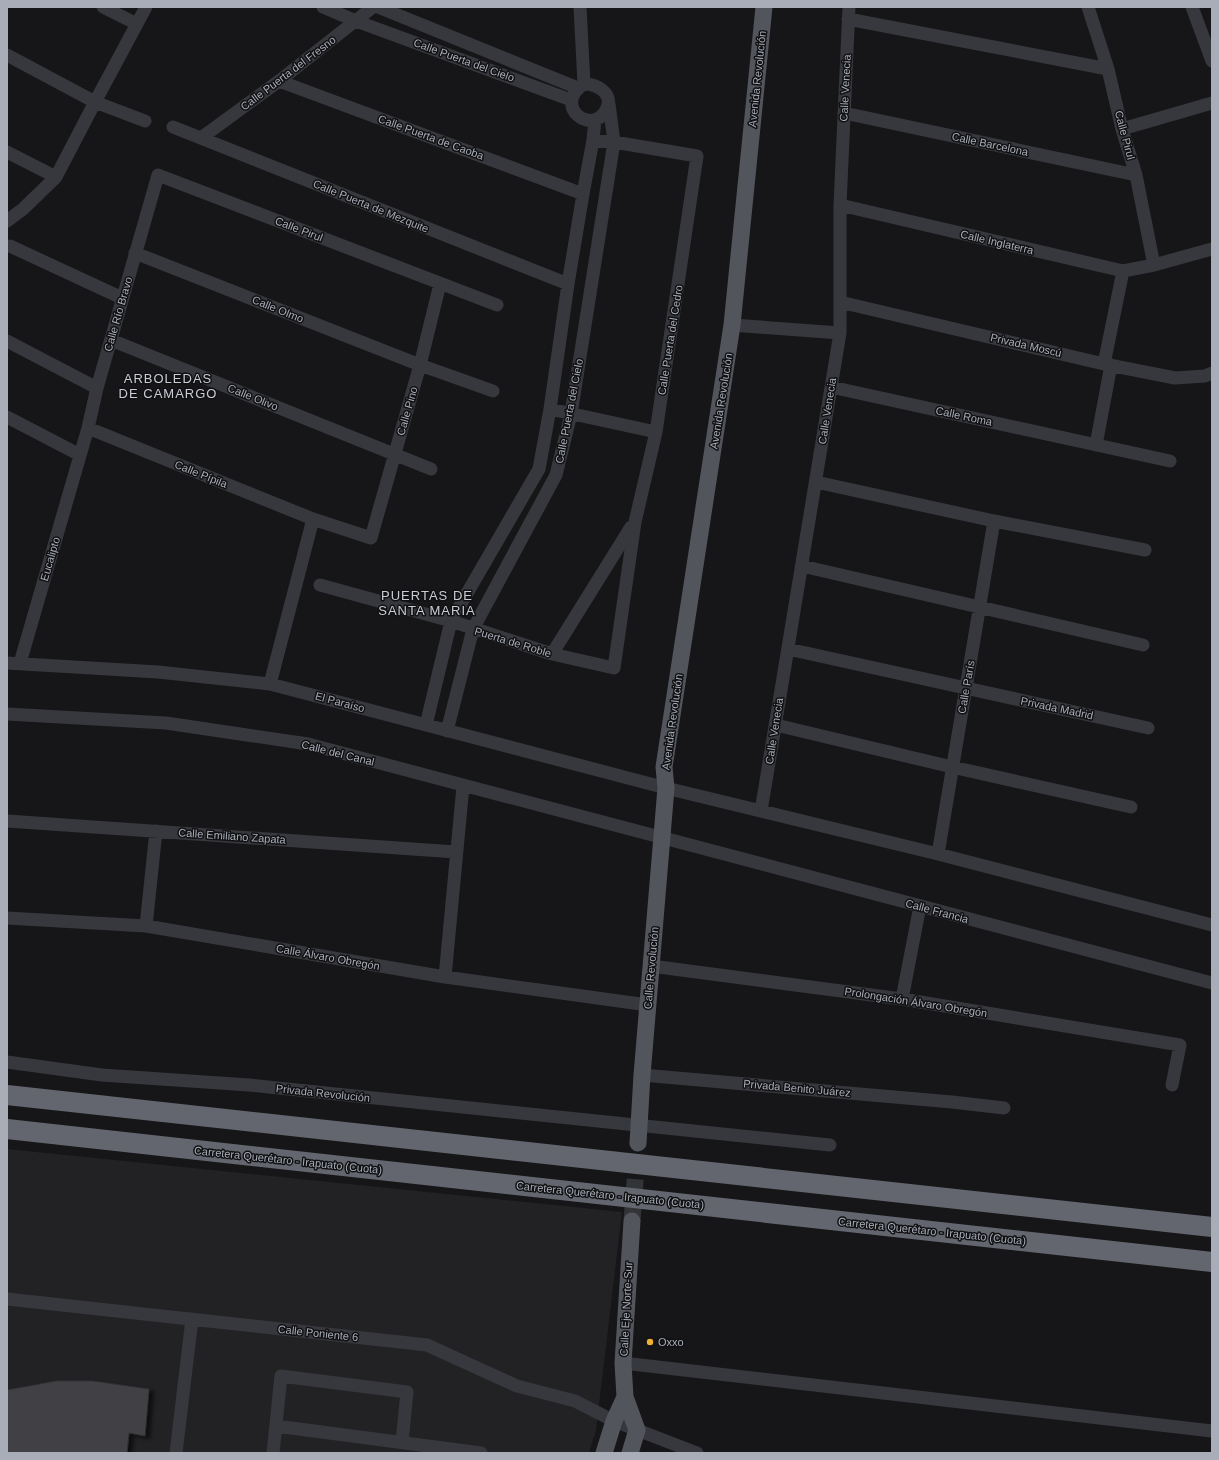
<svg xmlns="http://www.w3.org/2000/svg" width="1219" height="1460" font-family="Helvetica,sans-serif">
<defs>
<filter id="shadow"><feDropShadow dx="4.5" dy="2.5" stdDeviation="2" flood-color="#0009"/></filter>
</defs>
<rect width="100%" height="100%" fill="#161618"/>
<!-- built -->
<path fill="#222225" d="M7,1149L622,1212L596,1430L589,1453H7Z"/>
<!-- building -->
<path fill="#404145" stroke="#303034" filter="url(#shadow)" d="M56,1381H93L149,1389L145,1436L129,1433L127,1453H7V1390Z"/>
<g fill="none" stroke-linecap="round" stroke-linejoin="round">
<!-- major-tunnel -->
<path stroke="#333438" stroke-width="17" stroke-dasharray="17 8" stroke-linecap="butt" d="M632,1221L638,1143"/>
<!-- minor -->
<path stroke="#37383d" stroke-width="13" d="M103,7L137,24
M323,7L356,21L571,100
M378,7L578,88
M580,7L584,84
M1088,7L1108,69L1122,129L1136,175L1154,265
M1192,7L1212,61
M848,19L1108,69
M7,55L95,102L145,121
M279,81L583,194
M584,84C597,84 613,93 607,108C593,139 551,105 584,84Z
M844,113L1136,175
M173,127L568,284
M1122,129L1212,103
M201,138L279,81L373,7
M7,152L56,177
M840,205L1123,271L1154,265L1212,249
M7,221L23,209L56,177L95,102L146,7
M10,246L122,298
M135,253L420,365L493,391
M840,302L1104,364L1175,378L1205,376L1212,373
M732,325L840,333
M111,340L431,469
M7,341L97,388
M1104,364L1123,271
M831,387L1170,461
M550,409L656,432
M7,417L80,455
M88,428L313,519L371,538L420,365L440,284
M1096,445L1111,365
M816,482L994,521L1145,550
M802,566L1143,645
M320,585L451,621L552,654L614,668L635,522L656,432L697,156L614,142L593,140
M788,649L1148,728
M552,654L631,527
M7,663L158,672L270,684L666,788L938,854L1212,925
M20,663L88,428L97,388L158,175L497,305
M270,684L313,519
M7,714L166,723L308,744L1212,983
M426,725L451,621L539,469L550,409L568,284L583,194L593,140L595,120
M776,725L952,767L1131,807
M447,731L473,629L556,475L571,414L614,142L609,104
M761,811L840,333V205L849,7
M7,821L456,852
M938,854L994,521
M7,918L146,926L445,977L648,1005
M146,926L156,831
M651,966L902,999L1180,1045L1172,1085
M445,977L463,786
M902,999L920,906
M7,1062L102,1075L249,1085L830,1145
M642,1075L952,1102L1004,1108
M7,1299L427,1345L517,1386L575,1401L614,1421L697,1453
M623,1363L1212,1431
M276,1426L481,1453
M176,1453L192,1319
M273,1453L281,1376L407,1392L402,1442"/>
<!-- major -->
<path stroke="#53555c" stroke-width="17" d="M638,1143L642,1075L666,788L664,767L732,325L764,7
M604,1453L614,1421L625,1397
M630,1453L637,1430L625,1397L623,1363L632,1221"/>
<!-- highway -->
<path stroke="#63666e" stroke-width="20" d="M7,1095L1212,1227
M7,1129L1212,1262"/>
</g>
<!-- markers -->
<circle fill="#f2b134" stroke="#111113" stroke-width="1.5" cx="650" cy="1342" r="4"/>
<g text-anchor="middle" stroke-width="3" stroke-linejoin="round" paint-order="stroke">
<!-- street labels -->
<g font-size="11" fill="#a8adb8" stroke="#111113">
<text transform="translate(464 60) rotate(20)" y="4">Calle Puerta del Cielo</text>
<text transform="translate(288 73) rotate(-37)" y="4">Calle Puerta del Fresno</text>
<text transform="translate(757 79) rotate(-84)" y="4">Avenida Revolución</text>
<text transform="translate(845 88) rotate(-87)" y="4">Calle Venecia</text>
<text transform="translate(1125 135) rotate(75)" y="4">Calle Pirul</text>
<text transform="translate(431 137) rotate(20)" y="4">Calle Puerta de Caoba</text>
<text transform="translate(990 144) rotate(12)" y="4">Calle Barcelona</text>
<text transform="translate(371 206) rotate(22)" y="4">Calle Puerta de Mezquite</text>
<text transform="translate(299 229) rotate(21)" y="4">Calle Pirul</text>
<text transform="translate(997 242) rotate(13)" y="4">Calle Inglaterra</text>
<text transform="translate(278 309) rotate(22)" y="4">Calle Olmo</text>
<text transform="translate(118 314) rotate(-74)" y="4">Calle Río Bravo</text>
<text transform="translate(670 340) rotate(-81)" y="4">Calle Puerta del Cedro</text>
<text transform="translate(1026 345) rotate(13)" y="4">Privada Moscú</text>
<text transform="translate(253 397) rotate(22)" y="4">Calle Olivo</text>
<text transform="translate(721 401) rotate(-81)" y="4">Avenida Revolución</text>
<text transform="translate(407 411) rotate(-74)" y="4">Calle Pino</text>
<text transform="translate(569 411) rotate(-79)" y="4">Calle Puerta del Cielo</text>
<text transform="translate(827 411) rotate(-81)" y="4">Calle Venecia</text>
<text transform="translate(964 416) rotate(12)" y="4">Calle Roma</text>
<text transform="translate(201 474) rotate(22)" y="4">Calle Pípila</text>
<text transform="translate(50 559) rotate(-74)" y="4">Eucalipto</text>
<text transform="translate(513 642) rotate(17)" y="4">Puerta de Roble</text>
<text transform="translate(966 687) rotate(-80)" y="4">Calle París</text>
<text transform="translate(340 702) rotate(15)" y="4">El Paraíso</text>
<text transform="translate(1057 708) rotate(12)" y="4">Privada Madrid</text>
<text transform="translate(672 722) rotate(-82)" y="4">Avenida Revolución</text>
<text transform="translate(774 731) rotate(-81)" y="4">Calle Venecia</text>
<text transform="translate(338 753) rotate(14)" y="4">Calle del Canal</text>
<text transform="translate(232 836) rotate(4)" y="4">Calle Emiliano Zapata</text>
<text transform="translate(937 911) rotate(15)" y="4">Calle Francia</text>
<text transform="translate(328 957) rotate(10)" y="4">Calle Álvaro Obregón</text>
<text transform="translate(651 968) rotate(-85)" y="4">Calle Revolución</text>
<text transform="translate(916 1002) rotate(9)" y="4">Prolongación Álvaro Obregón</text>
<text transform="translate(797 1088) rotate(5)" y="4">Privada Benito Juárez</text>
<text transform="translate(323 1093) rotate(6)" y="4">Privada Revolución</text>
<text transform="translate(288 1160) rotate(6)" y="4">Carretera Querétaro - Irapuato (Cuota)</text>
<text transform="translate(610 1195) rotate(6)" y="4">Carretera Querétaro - Irapuato (Cuota)</text>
<text transform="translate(932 1231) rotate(6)" y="4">Carretera Querétaro - Irapuato (Cuota)</text>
<text transform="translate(626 1309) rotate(-87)" y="4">Calle Eje Norte-Sur</text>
<text transform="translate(318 1333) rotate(6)" y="4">Calle Poniente 6</text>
</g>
<!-- poi labels -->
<g font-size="11" fill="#a8adb8" stroke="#111113" text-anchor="start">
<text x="658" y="1346">Oxxo</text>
</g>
<!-- quarter labels -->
<g font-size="13" letter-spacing="1" fill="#c9ccd4" stroke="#111113">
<text x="168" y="383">ARBOLEDAS<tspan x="168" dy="15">DE CAMARGO</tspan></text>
<text x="427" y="600">PUERTAS DE<tspan x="427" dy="15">SANTA MARIA</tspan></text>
</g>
</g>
<!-- border -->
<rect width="1219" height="1460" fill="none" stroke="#a8adb8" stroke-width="16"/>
</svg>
